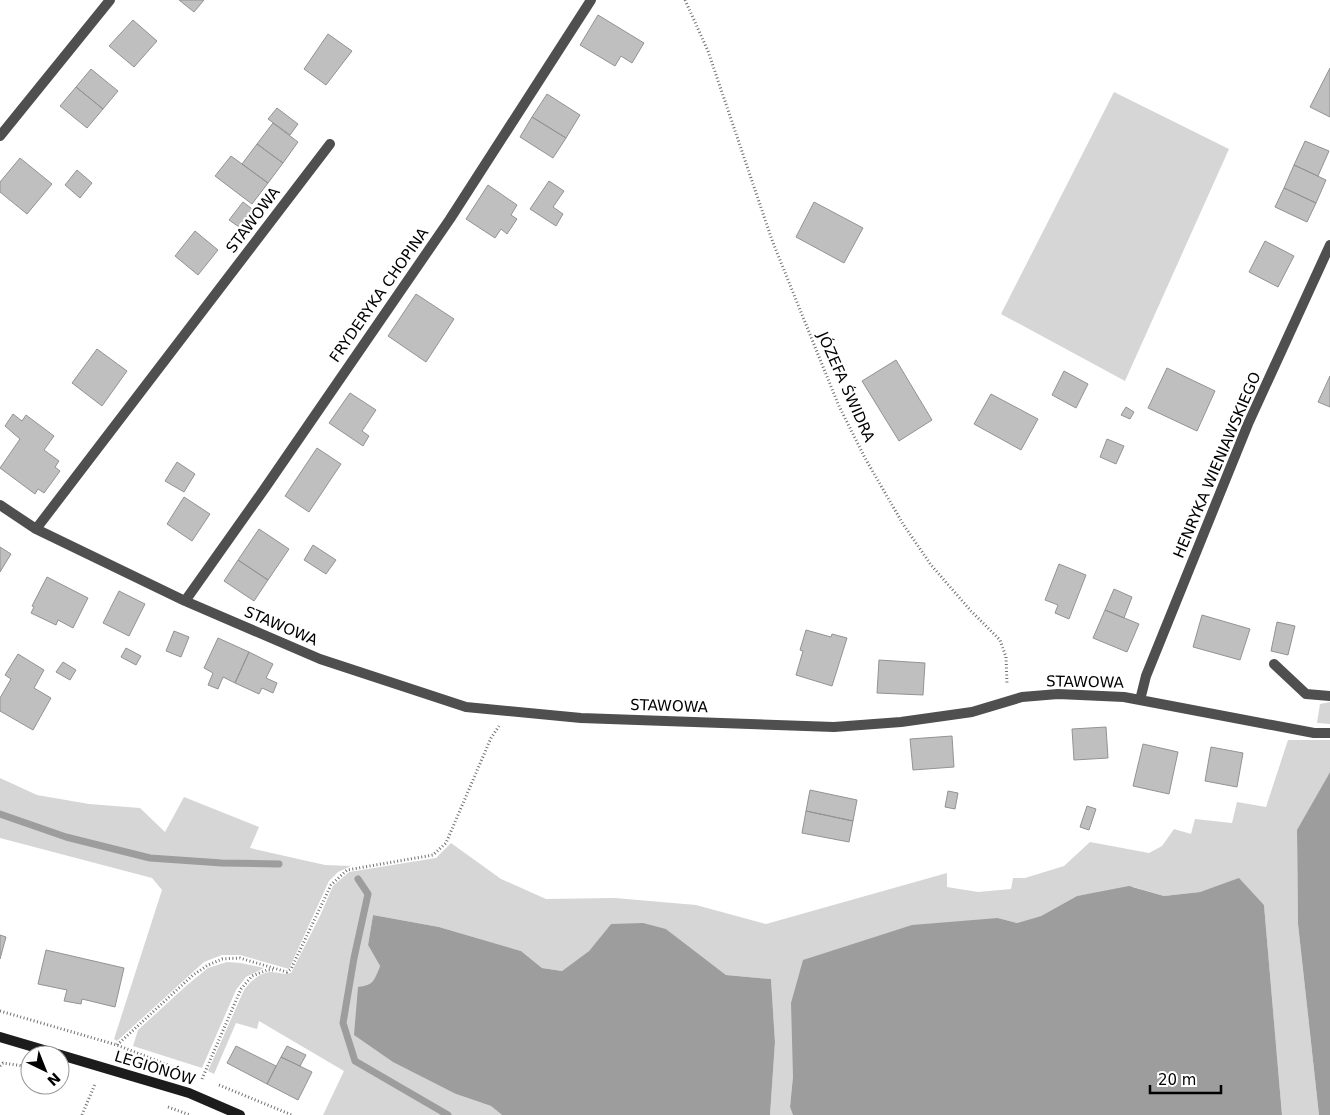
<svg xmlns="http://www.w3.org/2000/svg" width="1330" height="1115" font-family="'DejaVu Sans',sans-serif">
<rect width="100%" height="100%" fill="#fff"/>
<!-- green -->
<path fill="#d6d6d6" d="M1114,92L1229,149L1125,381L1001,314Z
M1330,702V724L1317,723L1320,704Z
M1288,740H1330V772L1297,831L1298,924L1319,1115H1282L1264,905L1239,879L1200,892L1164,896L1134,887L1077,896L1041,916L1017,923L998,918L793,1076L790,1107L793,1115H770L775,1042L771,979L726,975L666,929L611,924L589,951L562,971L542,968L521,951L439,927L373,915L368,945L380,966L375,980L369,986L456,1094L491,1106L502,1115H323L344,1071L259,1021L257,1029L236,1023L214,1074L208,1071L244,990C250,982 259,973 270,972C278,972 283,975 291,973L320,916L333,886L349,872L436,858L451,843L501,879L546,899L615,898L696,905L766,924L947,873V887L978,892L1011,889L1013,878H1025L1064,866L1090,842L1149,853L1162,846L1174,829L1191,834L1195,819L1232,823L1237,802L1266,807Z
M0,778L37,795L89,804L140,808L165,832L184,797L259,827L250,848L325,865L351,866L338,872L329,881L289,969L240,955H222L204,962L117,1041L114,1039L162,890L152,878L0,838Z
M227,962L241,963L264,968L246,977L236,990L202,1068L133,1046L138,1030L186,986L208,968Z"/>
<!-- water -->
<path fill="#9d9d9d" d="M1330,772V1115H1319L1298,924L1297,830Z
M1239,878L1264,905L1282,1115H793L790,1107L793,1076L791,1003L803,960L912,925L998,918L1017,923L1041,916L1077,896L1129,886L1164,896L1200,892Z
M373,915L439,927L521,951L542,968L562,971L589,951L611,924L643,923L666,929L726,975L771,979L775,1042L770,1115H502L491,1106L456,1094L393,1062L354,1035L358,987C374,985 374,981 380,966L368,945Z"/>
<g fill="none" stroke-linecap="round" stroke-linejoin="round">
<!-- stream -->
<path stroke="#9d9d9d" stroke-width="7" d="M0,814L66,837L150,858L222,863L279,864
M358,879L368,894L354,958L343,1023L355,1061L448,1115"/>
</g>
<!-- building -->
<path fill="#bfbfbf" stroke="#939393" d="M179,0H204L194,12Z
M598,15L644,43L632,63L621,56L615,66L580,45Z
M133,20L157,41L134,67L109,46Z
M328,34L352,51L326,85L304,69Z
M1330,68V117L1310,107Z
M91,69L118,91L103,109L76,87Z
M76,87L103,109L87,128L60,106Z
M547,94L580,115L566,138L532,117Z
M277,108L298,124L290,135L268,119Z
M532,117L566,138L553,158L520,137Z
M273,123L298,142L283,163L257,144Z
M1305,141L1329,151L1318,176L1294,165Z
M257,144L283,163L268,183L242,164Z
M231,156L268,183L252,204L215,176Z
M20,158L52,184L27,214L0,192V182Z
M1294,165L1326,180L1316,203L1284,188Z
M77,170L92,183L80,198L65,185Z
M549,181L564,191L553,207L563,214L556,226L530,209Z
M488,185L517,205L511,215L517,219L507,234L501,229L495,238L466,219Z
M1284,188L1316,203L1307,222L1275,207Z
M243,202L256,212L242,229L229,220Z
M814,202L863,228L844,263L796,237Z
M195,231L218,250L198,275L175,256Z
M1265,241L1294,256L1278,287L1249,272Z
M416,294L454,319L426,362L388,336Z
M97,349L127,371L102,406L72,383Z
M896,360L932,420L899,441L862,381Z
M1167,368L1215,391L1197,431L1148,408Z
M1064,371L1088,384L1076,408L1052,395Z
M1330,376V407L1318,402Z
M350,393L376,410L362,431L369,436L363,446L329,423Z
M991,394L1038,419L1021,450L974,424Z
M1126,407L1134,412L1130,419L1121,415Z
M13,414L22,421L26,415L54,436L44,450L59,461L55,467L60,471L44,493L38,489L35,494L0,468L20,439L5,426Z
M1107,439L1124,446L1116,464L1100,457Z
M317,448L341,464L309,512L285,496Z
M177,462L195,474L184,492L165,481Z
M184,497L210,514L192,541L167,524Z
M259,529L289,549L268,580L238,560Z
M313,545L336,560L326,574L304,560Z
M0,547L11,554L0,572Z
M238,560L268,580L254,601L224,581Z
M1059,564L1086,575L1069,619L1055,613L1058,605L1045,600Z
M47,577L88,598L73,628L58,620L56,625L31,613L34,607L32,606Z
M1114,589L1132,597L1124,618L1105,610Z
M119,591L145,604L129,636L103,623Z
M1105,610L1139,624L1127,652L1093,638Z
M1202,615L1250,629L1240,660L1193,647Z
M1277,622L1295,626L1288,655L1271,651Z
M806,630L831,637L832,634L847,638L832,686L796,675L803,651L800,650Z
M174,631L189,637L181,657L166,651Z
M218,638L249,652L235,683L223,677L218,689L208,685L213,673L204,668Z
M126,648L141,656L136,665L121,657Z
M249,652L273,664L266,678L277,683L273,693L262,688L259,694L235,683Z
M18,654L44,670L34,688L51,698L33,730L0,711V698L11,679L5,675Z
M879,660L925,663L923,695L877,693Z
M63,662L76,670L70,680L56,672Z
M1106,727L1108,758L1074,760L1072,729Z
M952,736L954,767L913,770L910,739Z
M1143,744L1178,752L1169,794L1133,786Z
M1211,747L1243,753L1237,787L1205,781Z
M810,790L857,800L853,821L806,811Z
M948,791L958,793L955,809L945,807Z
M1087,806L1096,809L1089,830L1080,827Z
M806,811L853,821L849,842L802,833Z
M0,935L6,937L0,959Z
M46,950L124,968L115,1007L82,999L81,1004L64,1001L67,990L38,984Z
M236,1046L276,1066L267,1084L227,1063Z
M287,1046L306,1055L300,1066L281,1057Z
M281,1057L312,1072L298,1100L267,1084Z"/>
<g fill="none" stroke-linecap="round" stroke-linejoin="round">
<!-- path -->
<path stroke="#717171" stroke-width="3" stroke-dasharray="1 2.5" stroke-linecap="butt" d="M685,0L708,51L772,240L838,404L865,458L903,524L931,565L971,611L1000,640L1006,657L1007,684
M0,1011L117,1045L188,1073
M117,1045L193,975L208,965L222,959L240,958L287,972L291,969L331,885L347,870L433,855L446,843L491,738L499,726
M0,1066L3,1063L30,1067
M202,1079L241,989L252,976L267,970H273
M219,1085L292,1115
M168,1107L190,1115
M82,1115L95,1084"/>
<!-- street -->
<path stroke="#4f4f4f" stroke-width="10" d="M0,136L110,0
M0,505L36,529L185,601L320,659L466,707L581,718L834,727L901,722L972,712L1022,697L1058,694L1124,697L1314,733H1330
M36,529L330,144
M185,601L265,488L450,219L591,0
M1274,664L1306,694L1330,696
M1140,700L1146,676L1248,424L1330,245"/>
<!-- secondary -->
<path stroke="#1c1c1c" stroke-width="10" d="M0,1037L189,1093L240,1115"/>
</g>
<g text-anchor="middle" stroke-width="4.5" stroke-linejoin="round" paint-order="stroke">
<!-- street labels -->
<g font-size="15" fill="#000" stroke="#fff">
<text transform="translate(253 220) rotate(-53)" y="5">STAWOWA</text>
<text transform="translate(379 295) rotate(-55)" y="5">FRYDERYKA CHOPINA</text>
<text transform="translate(846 387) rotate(66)" y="5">JÓZEFA ŚWIDRA</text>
<text transform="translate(1217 465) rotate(-67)" y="5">HENRYKA WIENIAWSKIEGO</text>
<text transform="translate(281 626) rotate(23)" y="5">STAWOWA</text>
<text transform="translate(1085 682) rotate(1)" y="5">STAWOWA</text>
<text transform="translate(669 706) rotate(2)" y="5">STAWOWA</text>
<text transform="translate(155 1068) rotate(17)" y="5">LEGIONÓW</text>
</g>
</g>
<!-- north arrow -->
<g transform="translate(45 1070) rotate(137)"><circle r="24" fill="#ffffff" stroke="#999999"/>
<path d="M0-4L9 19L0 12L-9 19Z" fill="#000000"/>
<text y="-8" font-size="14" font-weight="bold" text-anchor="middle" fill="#000000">N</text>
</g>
<!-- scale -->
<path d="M1150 1085v8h71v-8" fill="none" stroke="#000000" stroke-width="2.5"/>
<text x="1158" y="1085" font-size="15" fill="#000000" stroke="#ffffff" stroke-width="4" paint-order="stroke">20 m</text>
</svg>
